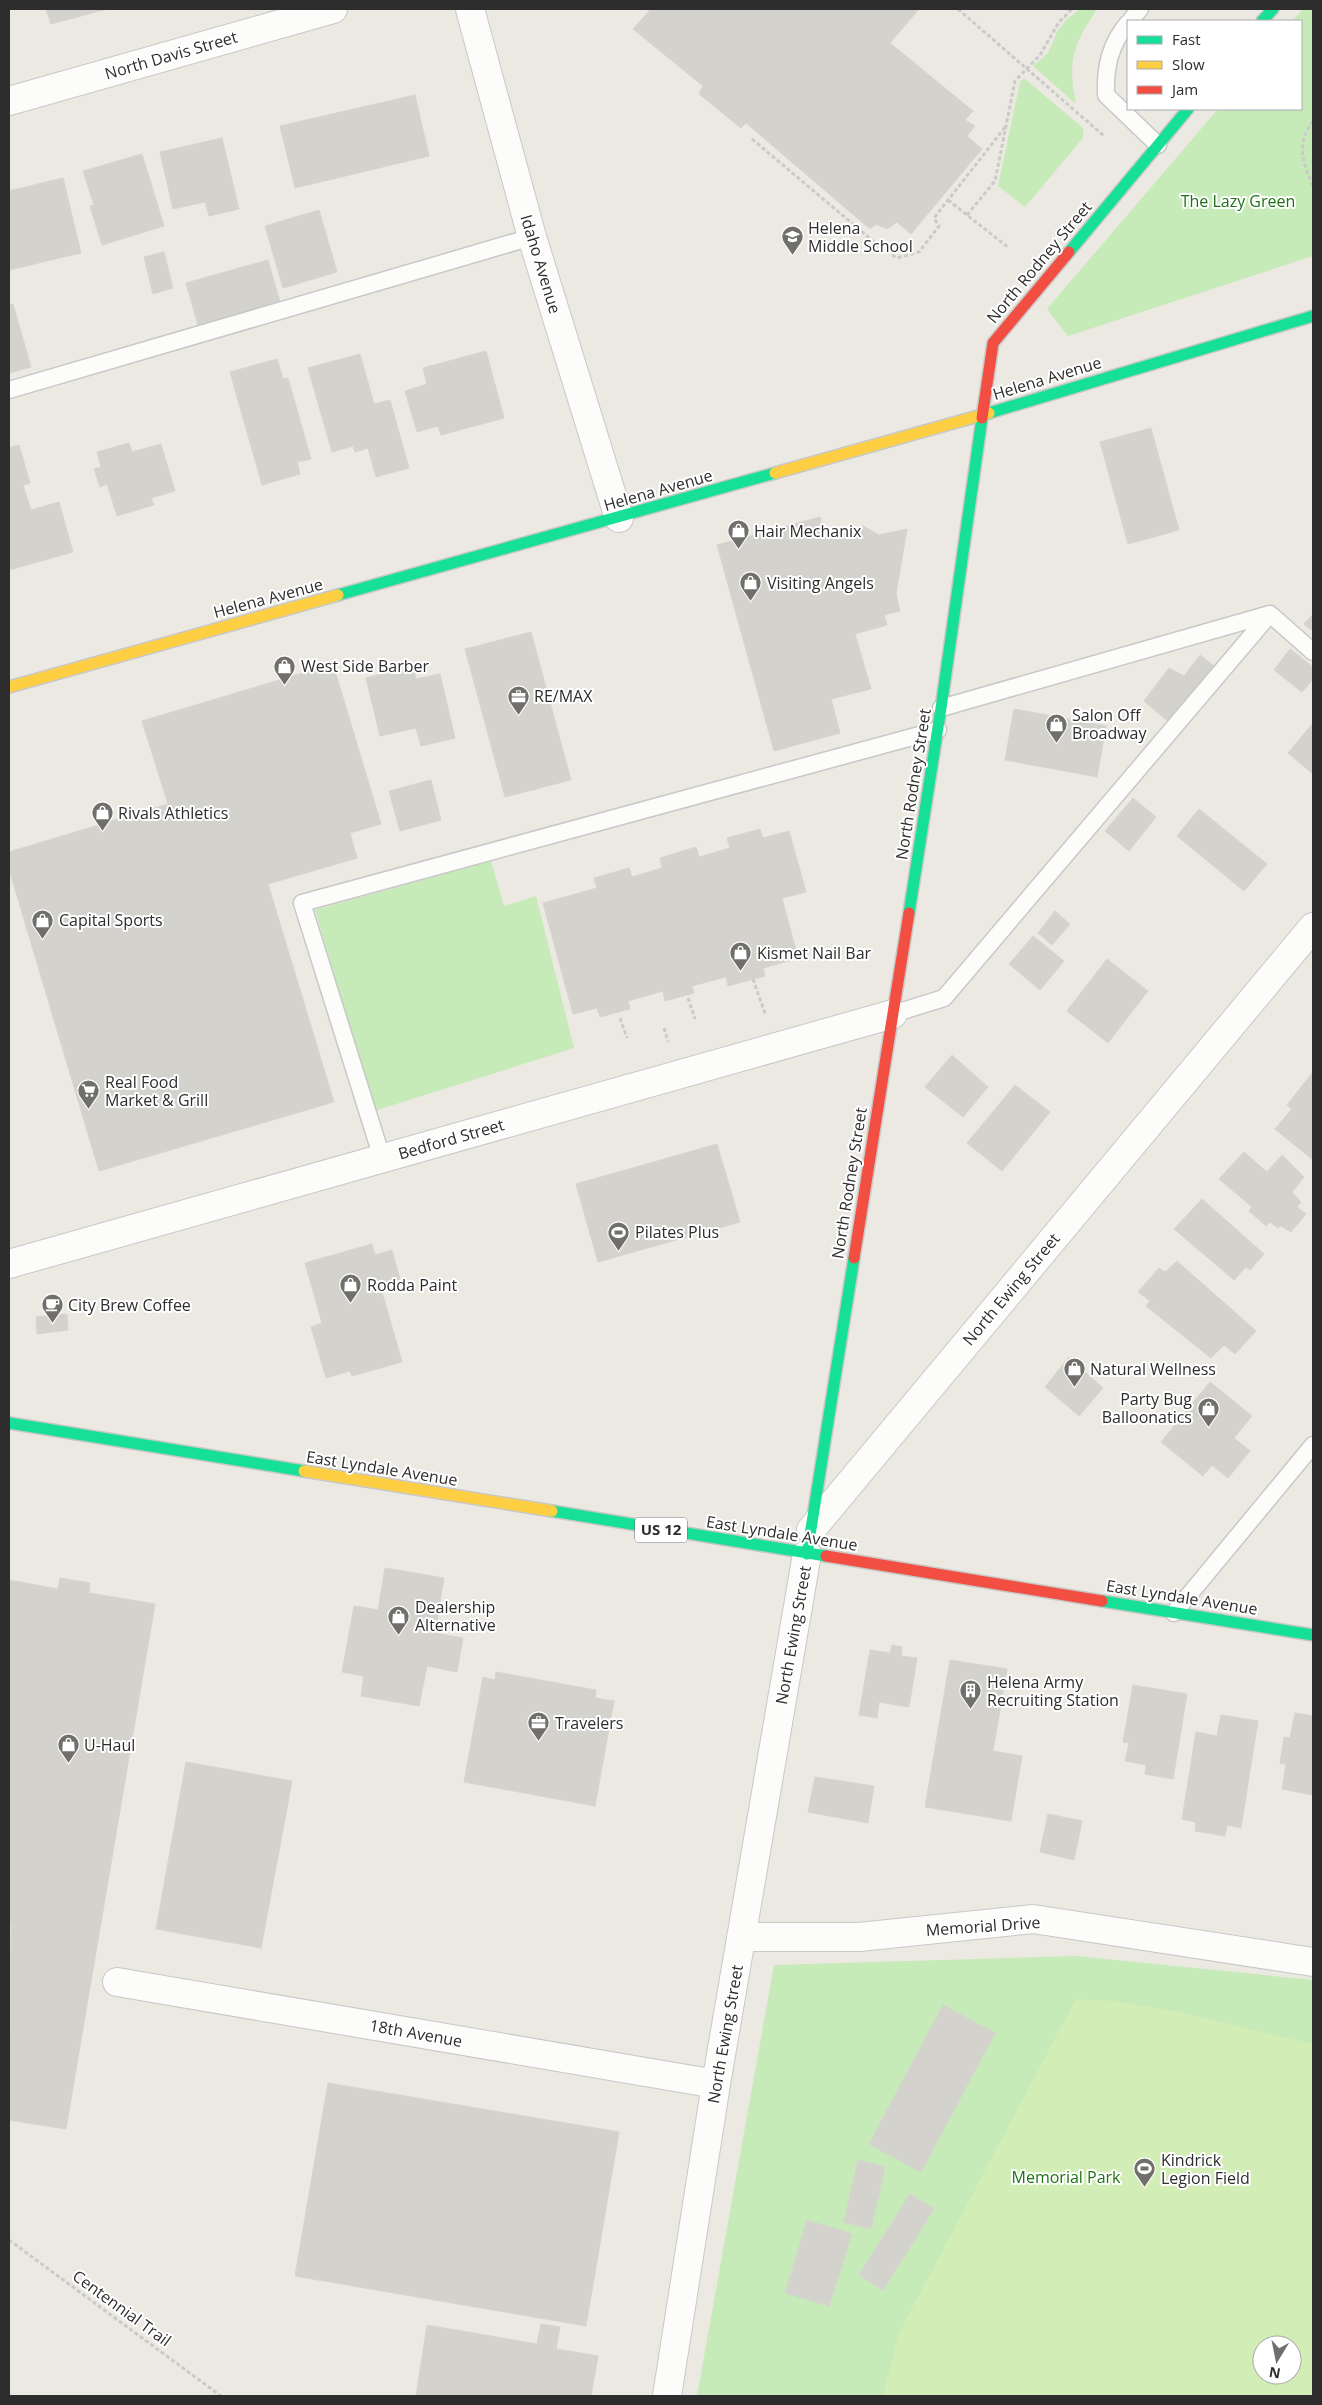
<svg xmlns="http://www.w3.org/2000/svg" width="1322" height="2405" font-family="'Open Sans',sans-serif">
<rect width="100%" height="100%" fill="#ebe9e2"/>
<!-- green -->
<path fill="#c7eab9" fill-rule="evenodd" d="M1080,9H1095V12C1072,47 1068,63 1076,104L1033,66L1048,53L1057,32L1066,20Z
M1303,9H1313V256L1068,336L1047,309L1218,109H1301V21H1292Z
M1024,78L1083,128V138L1025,207L998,186L1020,82Z
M491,861L504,906L536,896L574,1048L374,1111L315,910Z
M1076,1956L1313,1980V2396H697L774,1965ZM1262,2345H1292V2375H1262Z"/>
<!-- pitch -->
<path fill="#d3edb6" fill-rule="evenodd" d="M1076,1999L1113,2001L1184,2013L1313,2044V2396H883L899,2333ZM1262,2345H1292V2375H1262Z"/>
<!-- building -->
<path fill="#d4d2cd" stroke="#d6d4ce" d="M46,9H107L51,24Z
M651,9H919L890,43L973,111L965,120L975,126L967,136L982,149L911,234L897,222L887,229L876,224L870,229L746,123L741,128L699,94L703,86L633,29Z
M415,95L429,156L295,188L280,126Z
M222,138L239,209L209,216L205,202L173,209L160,152Z
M142,154L164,226L102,245L90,206L94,205L83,171Z
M63,178L81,253L9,270V191Z
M319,210L337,272L283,288L265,226Z
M164,252L173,288L153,294L144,257Z
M268,260L280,302L198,325L186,283Z
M13,304L31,367L9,373V305Z
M486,351L504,418L441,435L438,426L417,432L405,391L427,384L423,368Z
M360,354L374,404L390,400L409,468L376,477L368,448L355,452L353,446L332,452L308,368Z
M277,359L283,379L288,378L311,459L297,462L300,474L262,485L230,372Z
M1151,428L1179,530L1128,544L1100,442Z
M129,443L132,452L161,444L175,491L151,498L154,505L117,516L107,484L100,487L94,469L101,467L97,452Z
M19,445L30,483L23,485L31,510L59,502L73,552L9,570V448Z
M820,517L825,536L863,526L879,535L907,529L896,594L900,611L884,615L887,625L855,634L871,689L831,699L840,733L774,751L717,545Z
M1313,614V631L1304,624Z
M531,632L571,780L505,797L465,649Z
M1290,649L1313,667V679L1302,692L1274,670Z
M1200,655L1214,666L1171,724L1144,701L1169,668L1184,676Z
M333,664L381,824L350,833L357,858L268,884L334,1102L99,1171L9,869V852L168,804L142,721Z
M397,664L399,673L414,670L416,679L440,674L455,738L421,746L416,728L380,736L366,678L386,673L385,667Z
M1014,709L1106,726L1097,777L1005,760Z
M1313,723V774L1288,753Z
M431,780L441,820L400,831L389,791Z
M1133,798L1156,817L1129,851L1105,831Z
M1199,809L1267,864L1244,891L1177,836Z
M760,829L763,838L789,831L806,892L782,898L798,958L763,968L765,976L728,986L726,977L692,986L694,993L665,1001L663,991L628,1001L630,1009L600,1017L597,1008L573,1014L543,903L597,888L594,878L629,868L632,877L662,868L660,858L696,847L699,857L730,848L727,838Z
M1055,911L1070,924L1052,945L1038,933Z
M1033,936L1064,961L1040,990L1009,964Z
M1107,959L1148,991L1108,1043L1067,1011Z
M952,1055L988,1087L963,1117L925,1087Z
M1313,1072V1160L1275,1129L1292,1109L1287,1105Z
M1015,1085L1050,1112L1002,1171L967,1143Z
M717,1144L740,1222L598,1262L576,1184Z
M1244,1152L1267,1172L1282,1155L1304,1177L1292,1192L1301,1202L1297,1207L1306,1214L1291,1232L1281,1226L1278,1228L1270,1222L1266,1226L1249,1211L1252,1207L1219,1179Z
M1202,1199L1264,1254L1250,1270L1246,1267L1234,1280L1174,1229Z
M372,1244L375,1255L392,1250L400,1279L380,1285L402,1362L352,1376L350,1371L326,1378L311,1327L322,1323L305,1263Z
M1177,1261L1256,1331L1235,1354L1224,1345L1211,1358L1146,1306L1150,1301L1138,1292L1159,1268L1165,1272Z
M67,1314L68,1330L37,1334L36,1317Z
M1069,1357L1103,1388L1079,1416L1045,1387Z
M1210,1382L1252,1416L1234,1438L1250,1451L1228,1478L1212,1465L1203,1476L1161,1442Z
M385,1568L444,1578L435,1633L463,1638L457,1672L427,1666L419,1706L361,1696L364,1676L342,1672L354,1606L378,1610Z
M60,1578L90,1583L89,1593L155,1604L66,2129L9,2120L11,1924H9V1580L58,1589Z
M892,1645L902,1647L901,1656L917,1658L909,1707L879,1702L877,1718L859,1715L870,1650L890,1653Z
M950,1660L1007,1669L993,1751L1022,1756L1011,1821L925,1807Z
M496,1672L596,1690L595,1698L614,1701L595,1806L464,1782L483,1677L495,1680Z
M1133,1685L1187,1694L1173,1779L1145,1774L1146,1765L1125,1761L1129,1743L1123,1742Z
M1295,1713L1313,1716V1795L1282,1789L1286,1764L1280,1763L1284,1737L1290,1738Z
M1221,1715L1258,1721L1241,1828L1227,1825L1225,1836L1195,1831L1196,1822L1182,1819L1196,1732L1217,1736Z
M186,1762L292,1781L261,1948L156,1929Z
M815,1777L874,1786L868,1823L808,1812Z
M1048,1814L1082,1821L1074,1860L1040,1852Z
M943,2005L995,2033L921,2172L869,2144Z
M328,2083L619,2132L586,2326L295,2276Z
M858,2160L885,2167L871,2229L844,2222Z
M910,2194L934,2209L883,2290L859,2275Z
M807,2220L852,2234L829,2306L785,2293Z
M541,2324L560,2327L556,2349L598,2356L591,2396H416L427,2325L537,2344Z"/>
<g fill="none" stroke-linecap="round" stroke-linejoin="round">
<defs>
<path id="lane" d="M1130,21L1140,9
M1128,23C1110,44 1105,67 1106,95L1158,145
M9,390L532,237
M941,708L1270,614L1313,652
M893,1014L944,998L1270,614
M382,1158L302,903L938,730
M1174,1613L1313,1445"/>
<path id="street" d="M470,9L532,237L619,518
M9,101L333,9
M9,1264L893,1014
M811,1530L1313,927
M741,1937H859L1033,1919L1313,1962
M117,1982L716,2084
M667,2396L716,2084L807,1554"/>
<path id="fast" d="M1262,21L1273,9
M1069,252L1188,109
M989,413L1313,316
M338,595L775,473
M909,913L941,708L982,418
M9,1423L304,1471
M552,1511L826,1556
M807,1554L854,1258
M1102,1601L1313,1635"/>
<path id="slow" d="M775,473L989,413
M9,687L338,595
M304,1471L552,1511"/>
<path id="jam" d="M982,418L993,343L1069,252
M854,1258L909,913
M826,1556L1102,1601"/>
</defs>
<!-- lane casing -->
<use href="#lane" stroke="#c8c8c7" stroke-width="19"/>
<!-- street casing -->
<use href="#street" stroke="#c8c8c7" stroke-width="30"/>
<!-- fast casing -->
<use href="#fast" stroke="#c8c8c7" stroke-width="14"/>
<!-- slow casing -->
<use href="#slow" stroke="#c8c8c7" stroke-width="14"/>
<!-- jam casing -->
<use href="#jam" stroke="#c8c8c7" stroke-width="14"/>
<!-- path -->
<path stroke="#cacac9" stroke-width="3" stroke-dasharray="4 2.5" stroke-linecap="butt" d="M958,9L1104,136
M1313,121C1296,145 1302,160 1313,186
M752,139L879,246L897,258L919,252L939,226L934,218L1006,126
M948,200L1009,248
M967,215L995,181L1015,81L1040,55L1059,22L1072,9
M753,979L766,1016
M688,998L695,1019
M620,1018L627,1038
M664,1028L668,1042
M9,2240L221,2396"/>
<!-- lane -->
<use href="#lane" stroke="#fcfcfb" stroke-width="16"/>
<!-- street -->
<use href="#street" stroke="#fcfcfb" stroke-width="28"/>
<!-- fast -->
<use href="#fast" stroke="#16e098" stroke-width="11"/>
<!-- slow -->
<use href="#slow" stroke="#ffcf43" stroke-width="11"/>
<!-- jam -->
<use href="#jam" stroke="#f24e42" stroke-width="11"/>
</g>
<!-- icons -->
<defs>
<symbol id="school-pin" viewBox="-11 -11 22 30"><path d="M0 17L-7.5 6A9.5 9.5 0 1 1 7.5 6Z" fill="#706f6c" stroke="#fff"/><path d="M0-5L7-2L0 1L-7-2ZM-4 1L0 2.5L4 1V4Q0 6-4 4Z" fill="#fff"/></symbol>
<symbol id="shop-pin" viewBox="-11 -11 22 30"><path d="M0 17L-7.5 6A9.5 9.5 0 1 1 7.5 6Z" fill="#706f6c" stroke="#fff"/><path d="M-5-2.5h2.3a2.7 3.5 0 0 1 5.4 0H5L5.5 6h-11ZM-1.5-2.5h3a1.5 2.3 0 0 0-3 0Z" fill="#fff"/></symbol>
<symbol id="office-pin" viewBox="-11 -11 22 30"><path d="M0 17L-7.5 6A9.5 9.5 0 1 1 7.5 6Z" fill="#706f6c" stroke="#fff"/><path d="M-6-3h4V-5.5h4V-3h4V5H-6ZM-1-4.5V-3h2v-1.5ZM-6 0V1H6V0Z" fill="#fff"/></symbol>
<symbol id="supermarket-pin" viewBox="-11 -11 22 30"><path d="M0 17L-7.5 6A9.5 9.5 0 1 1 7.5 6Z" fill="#706f6c" stroke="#fff"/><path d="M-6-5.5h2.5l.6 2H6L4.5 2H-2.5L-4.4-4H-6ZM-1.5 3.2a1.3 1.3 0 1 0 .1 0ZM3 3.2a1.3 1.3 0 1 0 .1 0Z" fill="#fff"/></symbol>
<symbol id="stadium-pin" viewBox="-11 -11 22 30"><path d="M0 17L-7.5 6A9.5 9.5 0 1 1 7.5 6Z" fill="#706f6c" stroke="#fff"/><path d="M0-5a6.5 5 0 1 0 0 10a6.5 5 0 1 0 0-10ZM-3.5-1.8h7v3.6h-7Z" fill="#fff"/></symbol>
<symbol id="cafe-pin" viewBox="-11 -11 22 30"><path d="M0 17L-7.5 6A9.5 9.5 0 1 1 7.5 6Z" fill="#706f6c" stroke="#fff"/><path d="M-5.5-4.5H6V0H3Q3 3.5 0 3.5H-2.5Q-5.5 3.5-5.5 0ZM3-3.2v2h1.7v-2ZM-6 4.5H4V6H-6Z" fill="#fff"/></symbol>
<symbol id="building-pin" viewBox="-11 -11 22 30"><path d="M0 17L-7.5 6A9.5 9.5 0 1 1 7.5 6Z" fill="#706f6c" stroke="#fff"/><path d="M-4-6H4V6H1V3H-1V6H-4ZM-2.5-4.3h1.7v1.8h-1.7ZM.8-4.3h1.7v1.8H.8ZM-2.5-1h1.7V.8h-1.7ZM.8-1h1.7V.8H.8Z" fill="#fff"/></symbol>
</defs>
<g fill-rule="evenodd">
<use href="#school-pin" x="780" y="224" width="25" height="34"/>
<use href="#shop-pin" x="726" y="518" width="25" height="34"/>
<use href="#shop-pin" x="738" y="570" width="25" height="34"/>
<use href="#shop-pin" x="272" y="654" width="25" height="34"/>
<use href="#office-pin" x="506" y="684" width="25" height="34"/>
<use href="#shop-pin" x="1044" y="712" width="25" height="34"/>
<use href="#shop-pin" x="90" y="800" width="25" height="34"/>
<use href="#shop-pin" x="30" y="908" width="25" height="34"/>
<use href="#shop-pin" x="728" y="940" width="25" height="34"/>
<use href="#supermarket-pin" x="76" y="1078" width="25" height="34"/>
<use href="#stadium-pin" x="606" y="1220" width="25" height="34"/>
<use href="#shop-pin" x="338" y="1272" width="25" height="34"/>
<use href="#cafe-pin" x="40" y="1292" width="25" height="34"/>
<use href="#shop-pin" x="1062" y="1356" width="25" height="34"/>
<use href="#shop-pin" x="1196" y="1396" width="25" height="34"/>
<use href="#shop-pin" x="386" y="1604" width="25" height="34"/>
<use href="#building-pin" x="958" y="1678" width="25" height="34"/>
<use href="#office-pin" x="526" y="1710" width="25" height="34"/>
<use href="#shop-pin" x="56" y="1732" width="25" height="34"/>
<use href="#stadium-pin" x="1132" y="2156" width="25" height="34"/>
</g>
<g text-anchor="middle" stroke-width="4" stroke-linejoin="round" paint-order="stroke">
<!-- shield labels -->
<rect fill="#fff" stroke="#6c6c6c" stroke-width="1" x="635" y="1517.5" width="52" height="25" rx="4"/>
<g font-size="15" font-weight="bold" fill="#2d2d2d">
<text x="661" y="1535">US 12</text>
</g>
<!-- street labels -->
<g font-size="16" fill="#2d2d2d" stroke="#fff">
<text transform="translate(171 55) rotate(-16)" y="6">North Davis Street</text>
<text transform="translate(1039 262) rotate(-50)" y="6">North Rodney Street</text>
<text transform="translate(541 264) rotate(73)" y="6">Idaho Avenue</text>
<text transform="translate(1047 378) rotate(-17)" y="6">Helena Avenue</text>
<text transform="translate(658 490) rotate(-16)" y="6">Helena Avenue</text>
<text transform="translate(268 598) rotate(-15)" y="6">Helena Avenue</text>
<text transform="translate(913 784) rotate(-81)" y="6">North Rodney Street</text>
<text transform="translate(451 1139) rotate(-16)" y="6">Bedford Street</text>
<text transform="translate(849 1183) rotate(-81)" y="6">North Rodney Street</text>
<text transform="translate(1011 1289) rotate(-50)" y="6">North Ewing Street</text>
<text transform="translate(382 1468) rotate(9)" y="6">East Lyndale Avenue</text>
<text transform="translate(782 1533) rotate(9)" y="6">East Lyndale Avenue</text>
<text transform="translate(1182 1597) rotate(9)" y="6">East Lyndale Avenue</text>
<text transform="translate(793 1635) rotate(-80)" y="6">North Ewing Street</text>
<text transform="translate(983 1926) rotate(-4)" y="6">Memorial Drive</text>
<text transform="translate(416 2033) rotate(10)" y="6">18th Avenue</text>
<text transform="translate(725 2034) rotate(-80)" y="6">North Ewing Street</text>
<text transform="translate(122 2308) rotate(36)" y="6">Centennial Trail</text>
</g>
<!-- park labels -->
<g font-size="16" fill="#1e7215" stroke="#fff">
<text x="1238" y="207">The Lazy Green</text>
<text x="1066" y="2183">Memorial Park</text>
</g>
<!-- poi labels -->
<g font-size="16" fill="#2d2d2d" stroke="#fff" text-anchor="start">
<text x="808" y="234">Helena<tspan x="808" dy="18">Middle School</tspan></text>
<text x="754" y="537">Hair Mechanix</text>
<text x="767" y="589">Visiting Angels</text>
<text x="301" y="672">West Side Barber</text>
<text x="534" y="702">RE/MAX</text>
<text x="1072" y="721">Salon Off<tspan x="1072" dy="18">Broadway</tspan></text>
<text x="118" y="819">Rivals Athletics</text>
<text x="59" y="926">Capital Sports</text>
<text x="757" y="959">Kismet Nail Bar</text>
<text x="105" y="1088">Real Food<tspan x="105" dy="18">Market &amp; Grill</tspan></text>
<text x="635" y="1238">Pilates Plus</text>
<text x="367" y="1291">Rodda Paint</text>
<text x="68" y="1311">City Brew Coffee</text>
<text x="1090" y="1375">Natural Wellness</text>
<text x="1192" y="1405" text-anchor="end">Party Bug<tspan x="1192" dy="18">Balloonatics</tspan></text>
<text x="415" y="1613">Dealership<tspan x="415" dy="18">Alternative</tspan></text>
<text x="987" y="1688">Helena Army<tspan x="987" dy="18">Recruiting Station</tspan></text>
<text x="555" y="1729">Travelers</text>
<text x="84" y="1751">U-Haul</text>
<text x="1161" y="2166">Kindrick<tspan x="1161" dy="18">Legion Field</tspan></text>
</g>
</g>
<!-- border -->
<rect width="1322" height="2405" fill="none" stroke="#2d2d2d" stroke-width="20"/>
<!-- legend -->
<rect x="1127" y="20" width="175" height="90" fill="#ffffff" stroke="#ababab"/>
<rect x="1137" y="36" width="25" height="8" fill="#16e098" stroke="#ababab"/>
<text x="1172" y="45" font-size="15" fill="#2d2d2d">Fast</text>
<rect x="1137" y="61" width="25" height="8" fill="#ffcf43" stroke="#ababab"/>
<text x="1172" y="70" font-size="15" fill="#2d2d2d">Slow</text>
<rect x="1137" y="86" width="25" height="8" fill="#f24e42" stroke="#ababab"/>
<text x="1172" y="95" font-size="15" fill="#2d2d2d">Jam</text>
<!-- north arrow -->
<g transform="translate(1277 2360) rotate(190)"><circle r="24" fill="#ffffff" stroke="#ababab"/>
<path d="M0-4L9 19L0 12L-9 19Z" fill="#706f6c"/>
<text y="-8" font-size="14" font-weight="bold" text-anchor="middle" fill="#2d2d2d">N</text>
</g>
</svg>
